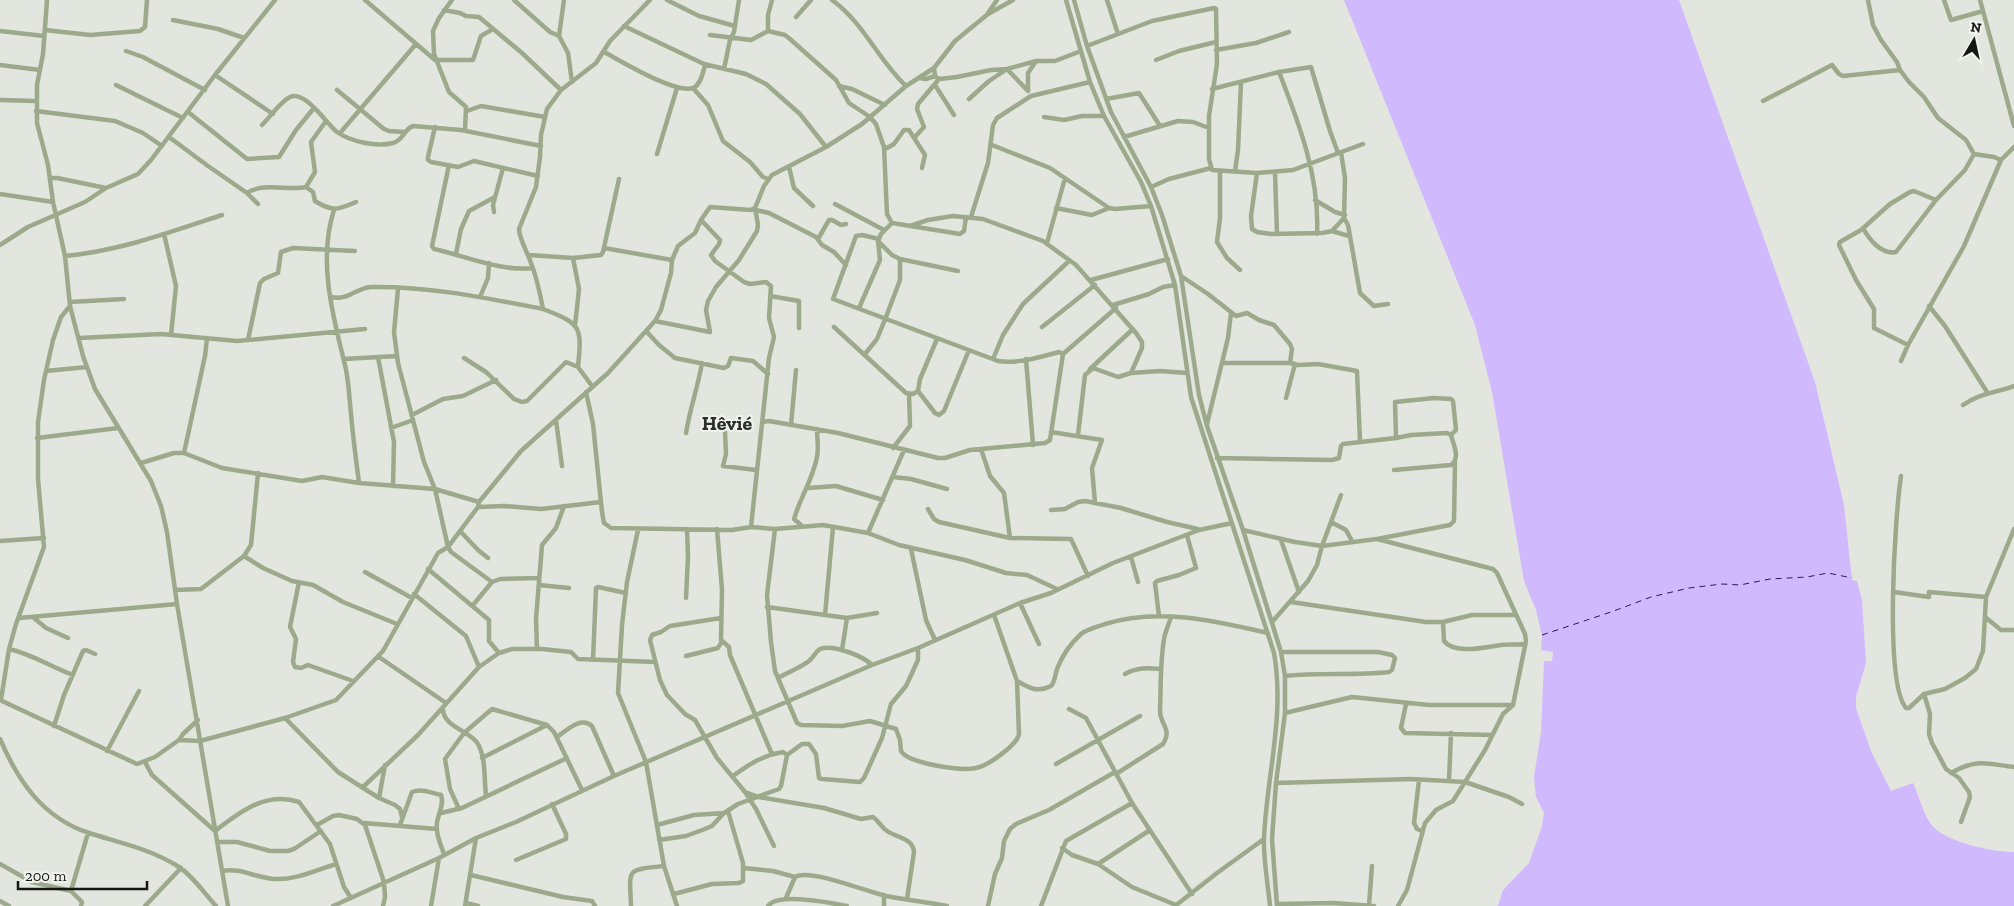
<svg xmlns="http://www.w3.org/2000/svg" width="2014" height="906" font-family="'Zilla Slab',serif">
<rect width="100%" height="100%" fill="#e3e5df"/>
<!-- green -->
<path fill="#d1b9fe" d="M1344,0H1679L1815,382L1844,505L1852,580L1857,581L1862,600L1866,663L1856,697V708L1871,751L1891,791L1913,783C1919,796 1923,812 1930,823C1943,842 1992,852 2014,852V906H1498L1503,890L1529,863L1542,826L1544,813L1536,797L1534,777L1541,732L1544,661H1552L1553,652L1541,650L1542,635L1536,610L1524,581L1492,392L1475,325Z"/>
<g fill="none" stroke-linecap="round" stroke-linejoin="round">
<!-- ferry -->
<path stroke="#371060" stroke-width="1" stroke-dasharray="6 5" stroke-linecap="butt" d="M1542,635L1611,612L1651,597L1689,588L1722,584L1740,585L1770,579L1807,577L1828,573L1852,578"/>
<!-- minor -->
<path stroke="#9da98b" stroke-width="4.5" d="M47,0L43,54L37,85V123L48,165L53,202L65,256L70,306L83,356L95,389L151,481L161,506L167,532L177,604L228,906
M365,0L435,60H473L481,36L493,29
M452,0L439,18L433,31L434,54L449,92L466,107L465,130
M514,0L550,32L559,36L568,53L572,82
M667,0L699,16L735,26
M832,0C864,23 878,60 906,86
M1066,0L1090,82L1104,116L1141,182L1151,206L1175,285L1191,397L1274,653C1285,715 1267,775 1264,837C1263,859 1268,884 1270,906
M1074,0L1087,46L1111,112L1151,187L1162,215L1181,276L1199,395L1207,426L1243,530L1281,652L1285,676V713L1276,783L1272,839L1277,906
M1107,0L1118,34
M1868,0L1873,25L1881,40L1897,62L1900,70L1909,82L1924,97L1938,118L1966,140L1974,154L1994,157L2001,160
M1944,0L1951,20L1983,11
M1980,0L2014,126
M444,10L460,13L466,16L479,17L522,53L561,90
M988,13L997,0
M796,17L811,0
M173,20L218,29L244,38
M624,26L704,64L746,74L766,84L800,114L826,147
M45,30L90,35L140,31L145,27L147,0
M0,31L44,36
M768,31V15L772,0
M710,35L751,40L768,31L785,35L790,39L836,80L849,103L870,117L876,124L884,147L887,214L892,223L960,234L964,231L966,217
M559,36L564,0
M1087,46L1152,21L1214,8L1216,9L1217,64L1209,116V159L1212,170L1257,173L1293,170L1363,144
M1216,50L1256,43L1289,32
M126,51L143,57L205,90
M604,52C621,61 675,94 693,88C701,85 703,72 705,65
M1156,60L1179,51L1216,42
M0,65L40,70
M934,68L935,76L939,79L957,77L991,70L1007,69L1036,61H1055L1081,51
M724,69L730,40L734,32L739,0
M1279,72C1299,123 1320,178 1317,234
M215,75L273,114
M919,78L926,79L935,76
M116,85L183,118
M935,85L954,115
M839,86L852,89L885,105
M693,88L708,105L723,141L750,162L763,177L768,179
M1212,89L1279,72L1311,67L1330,131L1338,153
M337,90L384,129L389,131L404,132
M1028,91V73L1036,61
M969,99L989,81L1007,69L1027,90
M1106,99L1139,93L1160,126
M0,100L36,101
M1763,101L1832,65L1839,74L1843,76L1900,70
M36,111L115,121L143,133L162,146
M467,111L481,106L545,117
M188,112L247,159L279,157L296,130L314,108
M1044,117L1064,120L1082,116H1104
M262,125C270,117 280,102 290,97C305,90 326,123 337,132C351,142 377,147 393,143C403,141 404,129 413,126L461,130L541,146
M435,127L428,157V160L431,162L458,167L474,161L538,176
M340,133L416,44
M169,137L208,166L247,193L258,204
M1124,137L1178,121L1193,122L1209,128
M914,138L924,127L917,109L918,104L939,79
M992,145L1050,168L1109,208L1115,209L1151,206
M884,147L887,148L894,144L904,130H909L925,155L922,168
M657,154L677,88
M449,165L432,246L434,249C466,256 501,272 533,268
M789,167L794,188L813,206
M1220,171V218L1217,242L1227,258L1240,270
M1235,171L1238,150L1241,82
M1275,172L1277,234
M1257,173L1251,216L1252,229L1257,232L1271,234L1322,233L1332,231L1344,218L1345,178L1341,152
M51,178H57L106,188
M306,187L313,192L315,201C332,212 338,210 356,202
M1151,187L1169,179L1211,168
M247,193C264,182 287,191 306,187L315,172L311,142L326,121
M0,194L53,202
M1315,200L1335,212L1345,215
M835,204L884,230
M1056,208L1092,215L1109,208
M334,210C318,259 332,313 344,361C349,378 349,397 351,414C353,437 356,460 359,483
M756,210L769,213L816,237L822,245L834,252L846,265
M494,212L493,205L503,168
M971,217L988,163L993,125L997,118L1031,96L1090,82
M1344,218L1348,225L1360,293L1374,306L1388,304
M701,220L720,240L719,244L711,255L715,261L744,282L750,284L766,282L771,286L769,318L774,337L769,358L751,527
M910,226L928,220L953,216L983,219L1043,241L1076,265L1136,333L1142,342V348L1131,373L1118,377L1093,368L1085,375L1078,435
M1863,228C1869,239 1881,255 1896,252L1936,200L1965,170L1974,154
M1332,231L1349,236
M164,234L176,286L171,335
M818,239L829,220H832L841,225L846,224
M878,241L892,255L900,259L958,271
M1047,243L1065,178
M0,245L28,227L85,202L106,188L138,174L151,160L215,75L275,0
M604,248L672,260
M456,254L461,229L469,211L495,197
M529,255L573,258L601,255L603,252L619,179
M65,256C119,251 171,232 222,215
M573,258L579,289L575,326
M1181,276L1208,294L1236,316L1247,313L1259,320L1274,325L1290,344L1292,349L1290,363
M1091,280L1168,259
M398,289L394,332L398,363L424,462L435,489L448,547L451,552L492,582
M770,296L799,301V328
M331,297C349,301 355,288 371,287C429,286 486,298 543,309C582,324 582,327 578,367
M480,297L488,278L489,263
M70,302L124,299
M1113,305L1149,294L1163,287L1175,285
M1929,306L1945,326L1987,392
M859,308L880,260L878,241L881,234L892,223
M543,309C540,293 537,278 531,263C527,251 520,241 519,229L536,187L540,157L541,135L547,109L561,90L596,63L610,41L650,0
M655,321L710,332L706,310L708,301L716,287L739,260L757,231L758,225L755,208
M834,327L906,393L913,394L918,391
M1042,327L1095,285
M646,331L659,345L675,358L724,368L728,366L731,358L753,361L768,374
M79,338L161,334L237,341L365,329
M937,339L920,379L918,391L935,413L939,415L944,411L969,350
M248,340L260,283L264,279L278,273L281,252L293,248L355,251
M1908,345L1874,328V309L1856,280L1839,245L1840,242L1861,230L1890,204L1910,192L1914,191L1936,200
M865,354L877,339L886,317L900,280V259
M1063,354L1116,308
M378,357L394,442L393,486
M464,358L486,372L514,399L522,402L527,401L566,362L578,367L592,386
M344,359L397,356
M993,359L1003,335L1023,304L1069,261
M1026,359L1033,445
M1901,361L1908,345L1964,246L2001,160L2014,147
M1223,363H1290L1298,365L1318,364L1357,371L1360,441
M1090,369L1133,329
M46,371L87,367
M1131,373L1160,371L1187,373
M586,392L593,424L602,512L604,523L611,528L732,530L751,527L775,529L823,525L840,528L868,533L899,545L965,560L1006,573L1027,575L1057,589
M1286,398L1295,364
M1963,405C1980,393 1995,393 2014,386
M412,415L443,399L463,396L496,380
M556,420L562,466
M762,422L769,421L838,433L938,458H945L970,450L1045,443L1050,440L1063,354L1059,352C1040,357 1018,364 998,361L833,299L856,236L862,235L879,239
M1207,424L1228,338L1231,313
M791,425L796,370
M391,428L413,420
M725,432L726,454L723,466L756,470
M1051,432L1102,440L1092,468L1095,503
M686,433C690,408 698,387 702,363
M37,438L118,428
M1396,438L1395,402L1434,398L1451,399L1453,401L1456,430L1451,435
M893,448L910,426L909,394
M981,449L990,476L1004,493L1010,538
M184,453L205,356L207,338
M1217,458L1332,460L1339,458L1341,446L1343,444L1396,438L1411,435L1447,433L1451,435C1453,444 1461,458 1451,465L1394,470
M141,463L174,453H184L222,468L302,481L322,477L359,483L435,489L479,502
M1901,476C1895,515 1884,682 1906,708H1909L1924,694L1945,689L1965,678L1976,669L1983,651L1986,597L2014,529
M893,477L911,479L947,489
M808,488L836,486L883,500
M478,507L505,506L541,509L601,502
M928,509L934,519L939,522L1010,538L1071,539L1088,576
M1051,510L1065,509L1078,502L1085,501L1121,508L1167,522L1198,529
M1331,522L1346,530L1352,541
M802,526L794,519C800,498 813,479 817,457C819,448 817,438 817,429
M717,529L722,590L721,640L729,647L730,655L771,752L774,754
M775,529L767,595L771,642L775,671L797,723L801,725L842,726L870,721L896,729L900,740L901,751C909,764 961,771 976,768C988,766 1015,746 1019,735L1017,681L994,615
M638,530L627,582L622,625L618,693L646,762L664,866L677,906
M1243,530L1295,542L1322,546L1377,539L1450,525L1454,521L1455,462
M461,532L478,550L488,558
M868,533L904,450
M1377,539L1493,569L1497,573L1525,634L1526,641L1513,705L1503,714L1485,750L1453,801L1436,810L1425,823L1407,890L1398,906
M1281,540L1299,592
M0,541L44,538
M911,549L926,620L935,640
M244,556L263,568L292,581L313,585L343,602L397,624
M1131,557L1138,582
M428,569L489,620V641L499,653
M365,572L412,598
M299,582L290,627L296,639L293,662L295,667L301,668L308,665L353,681
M539,585L569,588
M175,590L201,589L244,556L251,545L258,473
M1894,592L1929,597V592L1986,597
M414,594L466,636L479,667
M686,598L688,556L687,529
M1291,602L1426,622H1443L1472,615H1516
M1020,603L1039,644
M473,605L492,582L500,579L539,578
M767,607L847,618L877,613
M825,615L833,527
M1159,616L1155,583L1157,581L1179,575L1196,568L1187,535
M1985,617L2001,630H2014
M19,618L177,604
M34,618L46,628L68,638
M721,618L670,626L661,632L652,635L650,640L660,680L667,695L685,714L695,720L717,758L745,792L756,809L774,846
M1272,622L1308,581L1317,565L1322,546L1341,495
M1443,622L1444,641C1455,655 1486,647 1501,645C1509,644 1517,645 1525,644
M9,649C32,654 51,667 73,675
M537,649L536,619L542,545L556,528L564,506
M842,650L847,618
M1281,652H1378L1392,655L1395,658L1392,670L1389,672C1354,676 1320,672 1285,676
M686,656L718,648L722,641
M379,657L446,703
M593,660L596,588L598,587L626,593
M1125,674C1137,667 1148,668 1161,669
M778,678C788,672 800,668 809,661C813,658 816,651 820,649C833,644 863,656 872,665
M1017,681C1029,688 1038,693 1051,686C1055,682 1055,675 1057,669C1062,656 1070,644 1081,634C1087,629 1097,627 1105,624C1158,607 1216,621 1268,633
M1924,694L1930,714L1929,734L1932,743L1946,769L1959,778L1969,792L1970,797L1961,822
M0,700L137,764L155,757L179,740L200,741L285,718L336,700L383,651L438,553L448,547L478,507L479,502L521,451L608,373L655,321L661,310L671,273L672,260L678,246L695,233L701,220L710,207L751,210L755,208L764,186L772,175L826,147L862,124L906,86L934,68L955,41L988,14L1013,0
M1,700L9,649L16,624L44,547L38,479V422L44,380L53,340L61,317L70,306
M1406,704L1401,728L1405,733L1492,735
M443,709C443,727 471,731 478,744C486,758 484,780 486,795
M1069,709L1086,718L1132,803L1192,894
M1285,713L1352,697L1429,705H1513
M285,718L338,772L379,798L395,805L400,809L402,817
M54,726L64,695L83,651L86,650L95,654
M557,737C567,730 581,716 592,726L614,776
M0,739C18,781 43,818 89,833C120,843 151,849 179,867C193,876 204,893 216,906
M179,740L183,734L198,720
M107,751L139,691
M482,758L547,725L554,732L582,790
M145,762L152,775L215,831C240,812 266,791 299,802L330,844L344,887L351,898
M1056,764L1140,716
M1951,773C1977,758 1987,764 2014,767
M1116,774L1163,744C1173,728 1159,724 1160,710C1161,687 1160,663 1164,639C1165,632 1169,624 1171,617
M733,776C748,765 763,755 783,752L787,755
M1419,780L1414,823L1417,829L1422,831
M1449,781L1451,733
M1276,783L1411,779L1465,782L1509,797L1522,804
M363,787L418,735L479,667L499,653L512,649H542L571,652L578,659L655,662
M745,792L759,797L824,808L861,819L873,817C879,821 881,827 887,831C897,838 913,838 914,852L907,899
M379,798L385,765
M459,809L450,789L445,759L464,733L492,709L547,725
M441,813L462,808L567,758
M364,823L437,829
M317,825L333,816L339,815L357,819L365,825L384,882L385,897L383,906
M400,825L412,792C421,788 432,793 441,795C444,803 440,810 438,818C434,830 440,843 444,854
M657,825L694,815L724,813
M659,840L686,836L705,829L712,826L724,813L738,804L779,789L781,786L787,755L802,744H809L816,754L819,778L822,779L860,782L864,778L882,738L891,704L906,686L918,660V648
M217,842H237L270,851H288L294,849L321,831
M1062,848L1072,855L1098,864L1132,887L1176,905
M516,860L566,839V834L552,804
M0,864L32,882L71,891L88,833
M1098,864L1150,830
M743,868L773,871L795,877
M222,871C241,867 257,879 276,879C296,880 316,870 336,864
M471,875L563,897L592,901L595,906
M71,891L82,902L81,906
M674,894L712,884L739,883L743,881V863L728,811
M786,898L795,877C810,868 867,892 886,896C906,900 927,902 947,906
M0,901L9,906
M466,903L478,906
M1277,904L1333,903L1374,906
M1369,905L1372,866
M145,906L181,868
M333,906L439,858L476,838L516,822L614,776L872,665L918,648L1020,603L1051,593L1113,563L1199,530L1232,523
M431,906L439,858
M465,906L476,838
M631,906C630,869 624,870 664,866
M768,906C778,892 831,903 847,906
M884,906V895
M988,906L995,874L1002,858L1004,841L1010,829L1016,824L1049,810L1115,772
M1041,906L1066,841L1132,803
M1175,906L1217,873L1264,839"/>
</g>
<g text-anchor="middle" stroke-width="4" stroke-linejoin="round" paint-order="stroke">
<!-- quarter labels -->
<g font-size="20" font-weight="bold" fill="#2c2e29" stroke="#f0f2ec">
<text x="727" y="430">Hêvié</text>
</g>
</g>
<!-- north arrow -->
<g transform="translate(1974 40) rotate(9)" stroke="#f0f2ec" stroke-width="4" paint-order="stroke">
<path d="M0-4L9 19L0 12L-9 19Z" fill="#161614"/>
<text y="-8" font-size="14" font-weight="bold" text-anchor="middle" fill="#161614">N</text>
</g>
<!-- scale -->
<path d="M18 881v8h129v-8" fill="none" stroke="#161614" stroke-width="2.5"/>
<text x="25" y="881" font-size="15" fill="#161614" stroke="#f0f2ec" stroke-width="4" paint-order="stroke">200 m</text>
</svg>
